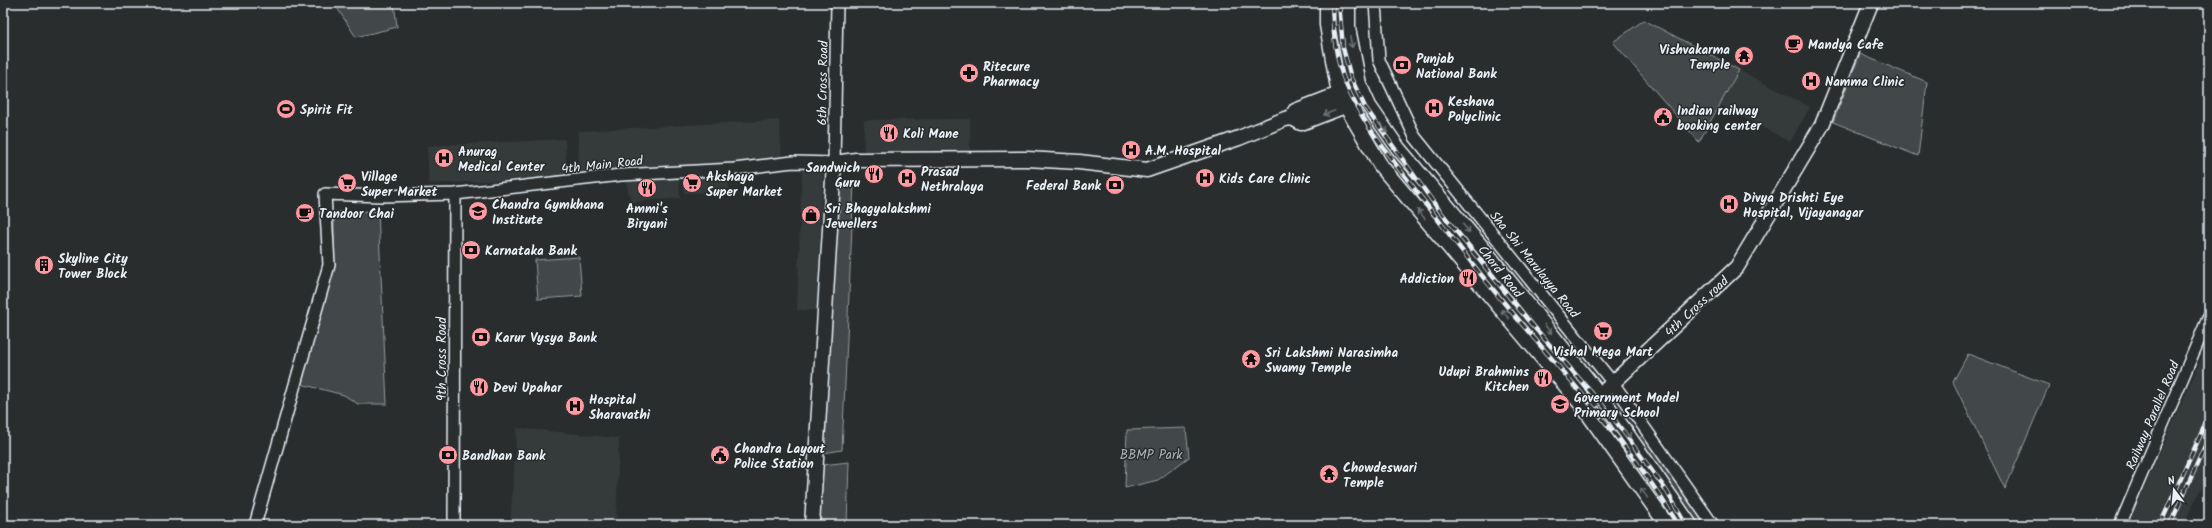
<svg xmlns="http://www.w3.org/2000/svg" width="2212" height="528" font-family="Kalam,sans-serif">
<rect width="100%" height="100%" fill="#2a2d2e"/>
<filter id="ink" filterUnits="userSpaceOnUse"><feTurbulence type="fractalNoise" baseFrequency=".025" numOctaves="2"/><feDisplacementMap in="SourceGraphic" scale="8" xChannelSelector="R" yChannelSelector="G"/><feConvolveMatrix kernelMatrix="1 2 1 2 8 2 1 2 1" color-interpolation-filters="sRGB"/></filter>
<g filter="url(#ink)">
<!-- built -->
<path fill="#363a3b" d="M1739,70L1810,107L1790,142L1720,105Z
M970,119V152L864,153V120Z
M779,120L782,157L734,165L578,174L579,131Z
M565,139L567,177L429,184L427,146Z
M802,170L823,171L817,310H797Z
M684,173H729V192L684,193Z
M679,177L680,198L631,202L626,181Z
M2209,341V473L2183,525H2128Z
M517,428L619,438L616,525H510Z"/>
<!-- green -->
<path fill="#424648" stroke="#959ca0" d="M334,3H394L397,27L356,37Z
M1644,20L1739,70L1699,142L1613,42Z
M1860,54L1927,82L1918,156L1833,122Z
M854,182L842,450L823,453L837,193Z
M378,211L387,404H358L344,395L301,384L334,267V212Z
M579,257L582,296L538,299L535,260Z
M1968,354L2049,385L2005,489L1953,382Z
M1186,428L1189,457L1158,480L1125,488L1127,430Z
M1646,433L1709,525H1694L1635,441Z
M849,462L847,525H820L822,465Z
M733,521V525H629V522Z"/>
<g fill="none" stroke-linecap="round" stroke-linejoin="round">
<defs>
<path id="minor" d="M1375,3L1379,60L1415,137L1613,383L1713,525
M255,525L329,265L325,194L381,196L455,194L621,175L734,169L793,162L834,163L837,3
M454,525L455,194
M2120,525L2209,316"/>
<path id="major" d="M1327,3V25L1339,94L1381,166L1582,405L1667,525
M1348,3V28L1359,84L1369,106L1398,148L1481,246L1600,395L1690,525
M1292,118L1295,111L1339,94L1359,84
M1584,408L1600,395L1737,267L1822,125L1871,3
M812,525L834,163L856,160L1027,159L1079,162L1147,170L1239,138L1285,119L1292,118L1301,123L1345,106L1363,95"/>
</defs>
<!-- minor casing -->
<use href="#minor" stroke="#e8f1f8" stroke-width="14"/>
<!-- major casing -->
<use href="#major" stroke="#e8f1f8" stroke-width="17"/>
<!-- minor -->
<use href="#minor" stroke="#2a2d2e" stroke-width="11"/>
<!-- major -->
<use href="#major" stroke="#2a2d2e" stroke-width="14"/>
<defs>
<path id="rail" d="M1332,3C1333,29 1335,57 1345,82C1362,124 1393,160 1420,196C1453,239 1486,283 1522,324C1577,389 1635,451 1678,525
M1339,3L1343,48L1351,78L1365,107L1436,206L1527,319L1611,415L1666,490L1686,525
M2160,525L2209,416
M2170,525L2209,437"/>
</defs>
<!-- rail casing -->
<use href="#rail" stroke="#e8f1f8" stroke-width="4.5"/>
<!-- rail -->
<use href="#rail" stroke="#2a2d2e" stroke-width="3" stroke-dasharray="9" stroke-linecap="butt"/>
</g>
<!-- one-way arrows -->
<defs><path id="oneway-shaft" d="M-6 0H5M1.5-3L5.5 0L1.5 3" fill="none" stroke-width="1.6" stroke-linecap="round" stroke-linejoin="round"/></defs>
<g stroke="#6c7275">
<use href="#oneway-shaft" transform="translate(1351 42) rotate(79)"/>
<use href="#oneway-shaft" transform="translate(1329 113) rotate(159)"/>
<use href="#oneway-shaft" transform="translate(1384 128) rotate(55)"/>
<use href="#oneway-shaft" transform="translate(1421 214) rotate(-130)"/>
<use href="#oneway-shaft" transform="translate(1466 228) rotate(50)"/>
<use href="#oneway-shaft" transform="translate(1505 314) rotate(-130)"/>
<use href="#oneway-shaft" transform="translate(1548 329) rotate(51)"/>
<use href="#oneway-shaft" transform="translate(1627 433) rotate(55)"/>
<use href="#oneway-shaft" transform="translate(1644 493) rotate(-125)"/>
</g>
</g>
<!-- icons -->
<defs>
<symbol id="cafe-disc" viewBox="-11 -11 22 22"><circle r="9.5" fill="#ff9aa2" stroke="#2a2d2e"/><path d="M-5.5-4.5H6V0H3Q3 3.5 0 3.5H-2.5Q-5.5 3.5-5.5 0ZM3-3.2v2h1.7v-2ZM-6 4.5H4V6H-6Z" fill="#111"/></symbol>
<symbol id="temple-disc" viewBox="-11 -11 22 22"><circle r="9.5" fill="#ff9aa2" stroke="#2a2d2e"/><path d="M0-6L5-2H3V0L6.5 2.5H4V6H1.5V3h-3V6H-4V2.5H-6.5L-3 0V-2H-5Z" fill="#111"/></symbol>
<symbol id="bank-disc" viewBox="-11 -11 22 22"><circle r="9.5" fill="#ff9aa2" stroke="#2a2d2e"/><path d="M-6-4H6V4H-6ZM0-2.3a2.3 2.3 0 1 0 0 4.6a2.3 2.3 0 1 0 0-4.6Z" fill="#111"/></symbol>
<symbol id="pharmacy-disc" viewBox="-11 -11 22 22"><circle r="9.5" fill="#ff9aa2" stroke="#2a2d2e"/><path d="M-2-6h4v4h4v4h-4v4h-4v-4h-4v-4h4Z" fill="#111"/></symbol>
<symbol id="hospital-disc" viewBox="-11 -11 22 22"><circle r="9.5" fill="#ff9aa2" stroke="#2a2d2e"/><path d="M-5-5h3v3.5h4V-5h3V5h-3V1.5h-4V5h-3Z" fill="#111"/></symbol>
<symbol id="stadium-disc" viewBox="-11 -11 22 22"><circle r="9.5" fill="#ff9aa2" stroke="#2a2d2e"/><path d="M0-5a6.5 5 0 1 0 0 10a6.5 5 0 1 0 0-10ZM-3.5-1.8h7v3.6h-7Z" fill="#111"/></symbol>
<symbol id="civic-disc" viewBox="-11 -11 22 22"><circle r="9.5" fill="#ff9aa2" stroke="#2a2d2e"/><path d="M-.6-6.5H3V-4.5H.6V-3L4-1V1h2V6H-6V1h2V-1L-.6-3ZM-1.2 2.5V6h2.4V2.5Z" fill="#111"/></symbol>
<symbol id="restaurant-disc" viewBox="-11 -11 22 22"><circle r="9.5" fill="#ff9aa2" stroke="#2a2d2e"/><path d="M-5-6h1v4h1v-4h1v4h1v-4h1v5L-1.5 .5V6h-2V.5L-5-1ZM5-6V6H3V1.5H1.5Q1.5-4 5-6Z" fill="#111"/></symbol>
<symbol id="supermarket-disc" viewBox="-11 -11 22 22"><circle r="9.5" fill="#ff9aa2" stroke="#2a2d2e"/><path d="M-6-5.5h2.5l.6 2H6L4.5 2H-2.5L-4.4-4H-6ZM-1.5 3.2a1.3 1.3 0 1 0 .1 0ZM3 3.2a1.3 1.3 0 1 0 .1 0Z" fill="#111"/></symbol>
<symbol id="university-disc" viewBox="-11 -11 22 22"><circle r="9.5" fill="#ff9aa2" stroke="#2a2d2e"/><path d="M0-5L7-2L0 1L-7-2ZM-4 1L0 2.5L4 1V4Q0 6-4 4Z" fill="#111"/></symbol>
<symbol id="shop-disc" viewBox="-11 -11 22 22"><circle r="9.5" fill="#ff9aa2" stroke="#2a2d2e"/><path d="M-5-2.5h2.3a2.7 3.5 0 0 1 5.4 0H5L5.5 6h-11ZM-1.5-2.5h3a1.5 2.3 0 0 0-3 0Z" fill="#111"/></symbol>
<symbol id="building-disc" viewBox="-11 -11 22 22"><circle r="9.5" fill="#ff9aa2" stroke="#2a2d2e"/><path d="M-4-6H4V6H1V3H-1V6H-4ZM-2.5-4.3h1.7v1.8h-1.7ZM.8-4.3h1.7v1.8H.8ZM-2.5-1h1.7V.8h-1.7ZM.8-1h1.7V.8H.8Z" fill="#111"/></symbol>
<symbol id="school-disc" viewBox="-11 -11 22 22"><circle r="9.5" fill="#ff9aa2" stroke="#2a2d2e"/><path d="M0-5L7-2L0 1L-7-2ZM-4 1L0 2.5L4 1V4Q0 6-4 4Z" fill="#111"/></symbol>
</defs>
<g fill-rule="evenodd">
<use href="#cafe-disc" x="1783" y="33" width="22" height="22"/>
<use href="#temple-disc" x="1733" y="45" width="22" height="22"/>
<use href="#bank-disc" x="1391" y="54" width="22" height="22"/>
<use href="#pharmacy-disc" x="958" y="62" width="22" height="22"/>
<use href="#hospital-disc" x="1800" y="70" width="22" height="22"/>
<use href="#hospital-disc" x="1423" y="97" width="22" height="22"/>
<use href="#stadium-disc" x="275" y="98" width="22" height="22"/>
<use href="#civic-disc" x="1652" y="106" width="22" height="22"/>
<use href="#restaurant-disc" x="878" y="122" width="22" height="22"/>
<use href="#hospital-disc" x="1120" y="139" width="22" height="22"/>
<use href="#hospital-disc" x="433" y="147" width="22" height="22"/>
<use href="#restaurant-disc" x="863" y="163" width="22" height="22"/>
<use href="#hospital-disc" x="896" y="167" width="22" height="22"/>
<use href="#hospital-disc" x="1194" y="167" width="22" height="22"/>
<use href="#supermarket-disc" x="336" y="172" width="22" height="22"/>
<use href="#supermarket-disc" x="681" y="172" width="22" height="22"/>
<use href="#bank-disc" x="1104" y="174" width="22" height="22"/>
<use href="#restaurant-disc" x="636" y="177" width="22" height="22"/>
<use href="#hospital-disc" x="1718" y="193" width="22" height="22"/>
<use href="#university-disc" x="467" y="200" width="22" height="22"/>
<use href="#cafe-disc" x="294" y="202" width="22" height="22"/>
<use href="#shop-disc" x="800" y="204" width="22" height="22"/>
<use href="#bank-disc" x="460" y="239" width="22" height="22"/>
<use href="#building-disc" x="33" y="254" width="22" height="22"/>
<use href="#restaurant-disc" x="1457" y="267" width="22" height="22"/>
<use href="#supermarket-disc" x="1592" y="320" width="22" height="22"/>
<use href="#bank-disc" x="470" y="326" width="22" height="22"/>
<use href="#temple-disc" x="1240" y="348" width="22" height="22"/>
<use href="#restaurant-disc" x="1532" y="367" width="22" height="22"/>
<use href="#restaurant-disc" x="468" y="376" width="22" height="22"/>
<use href="#school-disc" x="1549" y="393" width="22" height="22"/>
<use href="#hospital-disc" x="564" y="395" width="22" height="22"/>
<use href="#bank-disc" x="437" y="444" width="22" height="22"/>
<use href="#civic-disc" x="709" y="444" width="22" height="22"/>
<use href="#temple-disc" x="1318" y="463" width="22" height="22"/>
</g>
<g text-anchor="middle" stroke-width="3" stroke-linejoin="round" paint-order="stroke">
<!-- poi labels -->
<g font-size="13" font-weight="bold" fill="#e8f1f8" stroke="#2a2d2e" text-anchor="start">
<text x="1808" y="49">Mandya Cafe</text>
<text x="1730" y="54" text-anchor="end">Vishvakarma<tspan x="1730" dy="15">Temple</tspan></text>
<text x="1416" y="63">Punjab<tspan x="1416" dy="15">National Bank</tspan></text>
<text x="983" y="71">Ritecure<tspan x="983" dy="15">Pharmacy</tspan></text>
<text x="1825" y="86">Namma Clinic</text>
<text x="1448" y="106">Keshava<tspan x="1448" dy="15">Polyclinic</tspan></text>
<text x="300" y="114">Spirit Fit</text>
<text x="1677" y="115">Indian railway<tspan x="1677" dy="15">booking center</tspan></text>
<text x="903" y="138">Koli Mane</text>
<text x="1145" y="155">A.M. Hospital</text>
<text x="458" y="156">Anurag<tspan x="458" dy="15">Medical Center</tspan></text>
<text x="860" y="172" text-anchor="end">Sandwich<tspan x="860" dy="15">Guru</tspan></text>
<text x="921" y="176">Prasad<tspan x="921" dy="15">Nethralaya</tspan></text>
<text x="361" y="181">Village<tspan x="361" dy="15">Super Market</tspan></text>
<text x="706" y="181">Akshaya<tspan x="706" dy="15">Super Market</tspan></text>
<text x="1219" y="183">Kids Care Clinic</text>
<text x="1101" y="190" text-anchor="end">Federal Bank</text>
<text x="1743" y="202">Divya Drishti Eye<tspan x="1743" dy="15">Hospital, Vijayanagar</tspan></text>
<text x="492" y="209">Chandra Gymkhana<tspan x="492" dy="15">Institute</tspan></text>
<text x="647" y="213" text-anchor="middle">Ammi's<tspan x="647" dy="15">Biryani</tspan></text>
<text x="825" y="213">Sri Bhagyalakshmi<tspan x="825" dy="15">Jewellers</tspan></text>
<text x="319" y="218">Tandoor Chai</text>
<text x="485" y="255">Karnataka Bank</text>
<text x="58" y="263">Skyline City<tspan x="58" dy="15">Tower Block</tspan></text>
<text x="1454" y="283" text-anchor="end">Addiction</text>
<text x="495" y="342">Karur Vysya Bank</text>
<text x="1603" y="356" text-anchor="middle">Vishal Mega Mart</text>
<text x="1265" y="357">Sri Lakshmi Narasimha<tspan x="1265" dy="15">Swamy Temple</tspan></text>
<text x="1529" y="376" text-anchor="end">Udupi Brahmins<tspan x="1529" dy="15">Kitchen</tspan></text>
<text x="493" y="392">Devi Upahar</text>
<text x="1574" y="402">Government Model<tspan x="1574" dy="15">Primary School</tspan></text>
<text x="589" y="404">Hospital<tspan x="589" dy="15">Sharavathi</tspan></text>
<text x="734" y="453">Chandra Layout<tspan x="734" dy="15">Police Station</tspan></text>
<text x="462" y="460">Bandhan Bank</text>
<text x="1343" y="472">Chowdeswari<tspan x="1343" dy="15">Temple</tspan></text>
</g>
<!-- street labels -->
<g font-size="13" fill="#e8f1f8" stroke="#2a2d2e">
<text transform="translate(822 83) rotate(-89)" y="5">6th Cross Road</text>
<text transform="translate(602 164) rotate(-6)" y="5">4th Main Road</text>
<text transform="translate(1535 264) rotate(51)" y="5">Sha Shi Marulayya Road</text>
<text transform="translate(1501 271) rotate(51)" y="5">Chord Road</text>
<text transform="translate(1696 306) rotate(-43)" y="5">4th Cross road</text>
<text transform="translate(441 359) rotate(-90)" y="5">9th Cross Road</text>
<text transform="translate(2152 415) rotate(-67)" y="5">Railway Parallel Road</text>
</g>
<!-- park labels -->
<g font-size="13" fill="#aeb5ba" stroke="#2a2d2e">
<text x="1151" y="459">BBMP Park</text>
</g>
</g>
<!-- margin -->
<rect width="2212" height="528" fill="none" stroke="#2a2d2e" stroke-width="16"/>
<rect x="8" y="8" width="2196" height="512" fill="none" stroke="#e8f1f8" stroke-width="1.5" filter="url(#ink)"/>
<!-- north arrow -->
<g transform="translate(2174 490) rotate(344)" stroke="#2a2d2e" stroke-width="3" paint-order="stroke">
<path d="M0-3L7 15L0 10L-7 15Z" fill="#e8f1f8"/>
<text y="-6" font-size="11" font-weight="bold" text-anchor="middle" fill="#e8f1f8">N</text>
</g>
</svg>
